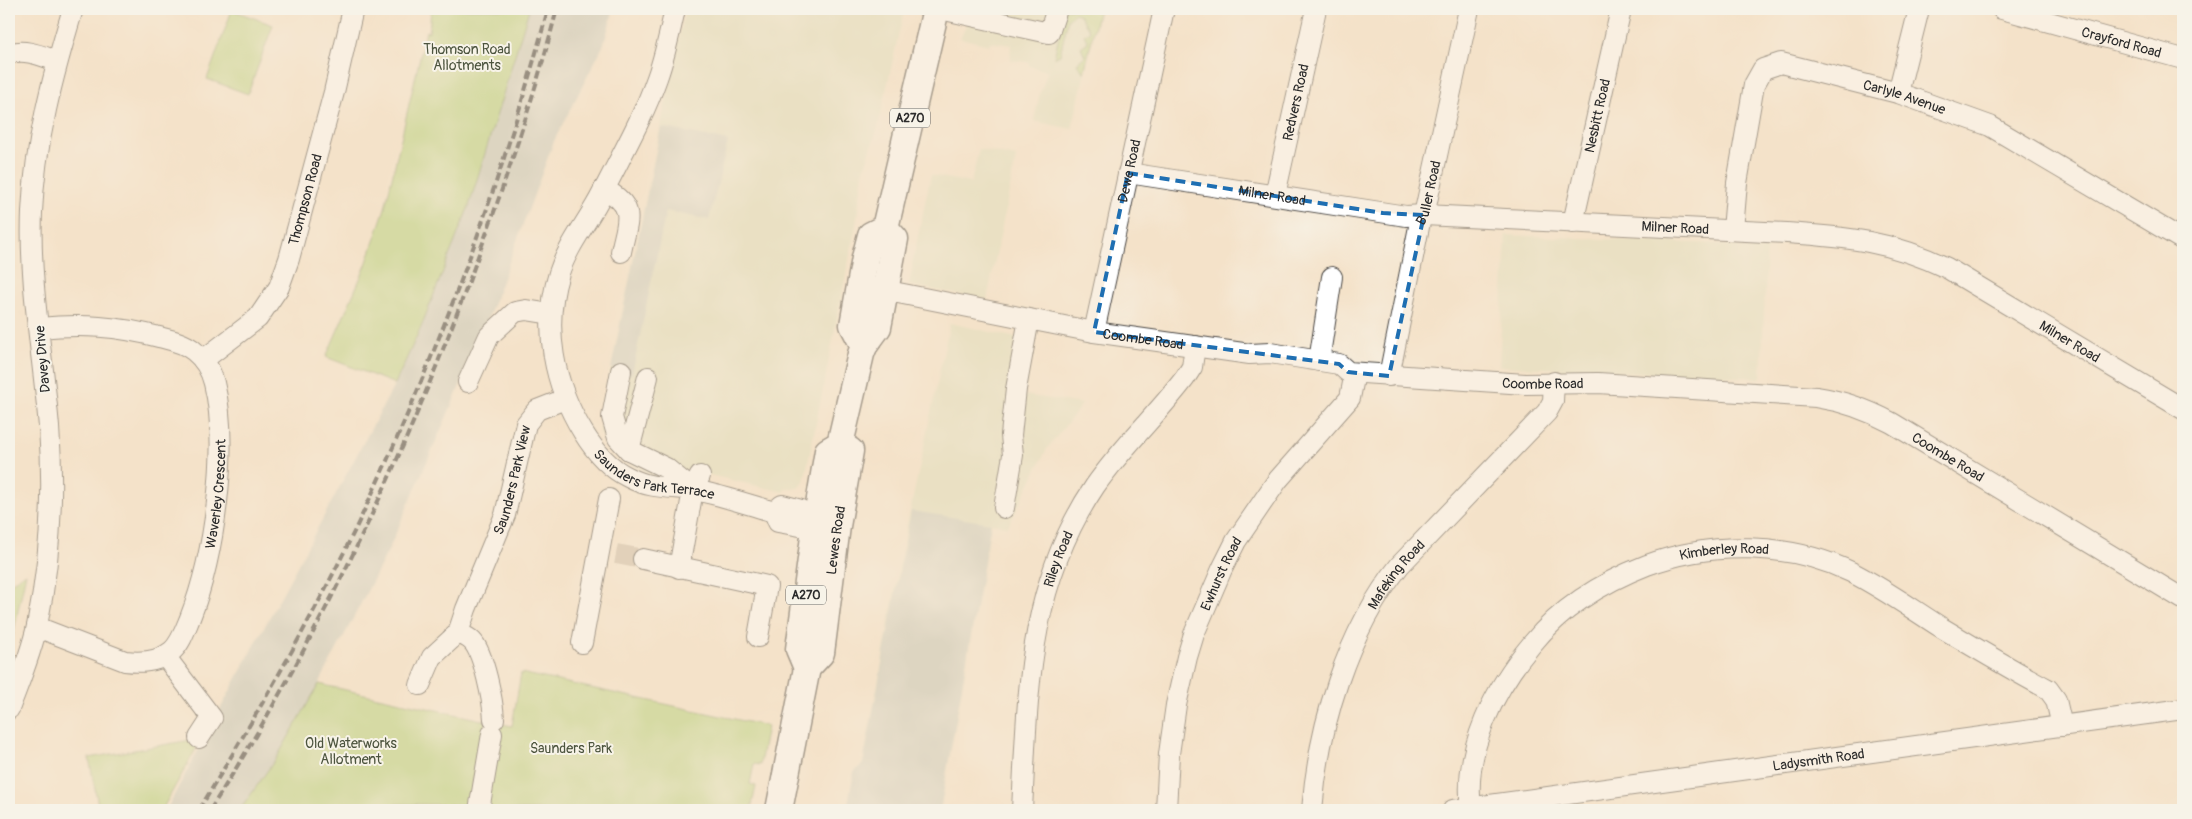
<svg xmlns="http://www.w3.org/2000/svg" width="2192" height="819" font-family="Pangolin,sans-serif">
<rect width="100%" height="100%" fill="#f7f3e8"/>
<filter id="ink" filterUnits="userSpaceOnUse"><feTurbulence type="fractalNoise" baseFrequency=".02" numOctaves="2"/><feDisplacementMap in="SourceGraphic" scale="10" xChannelSelector="R" yChannelSelector="G"/><feConvolveMatrix kernelMatrix="1 2 1 2 8 2 1 2 1" color-interpolation-filters="sRGB"/></filter>
<filter id="wash" filterUnits="userSpaceOnUse"><feTurbulence type="fractalNoise" baseFrequency=".0096" numOctaves="4" result="noise"/><feDisplacementMap in="SourceGraphic" scale="20" xChannelSelector="R" yChannelSelector="G"/><feGaussianBlur stdDeviation="1.12" result="paint"/><feColorMatrix in="noise" values="0 0 0 0 0 0 0 0 0 0 0 0 0 0 0 0 0 1.4 0 .05"/><feComposite in="paint" operator="in"/></filter>
<g filter="url(#wash)">
<rect width="100%" height="100%" fill="#f4e2c9"/>
<!-- built -->
<path fill="#dddebc" d="M685,9H909L908,11L904,10L878,127L863,172L856,225L804,482L798,488L785,489L784,492L688,470L664,478L645,471L623,458L600,433L611,369Z
M975,9H1099L1072,129L1034,121L1040,93L1048,71L1030,66L1028,62L1010,60L1011,45L990,42L989,45L960,38Z
M979,149L1016,157L987,300L909,285L913,266L912,265L931,175L971,183Z
M1506,235L1767,246L1761,378L1499,366Z
M950,323L1034,342L1024,395L1082,404L1047,449L1008,526L991,523L940,810H847L854,772L863,764L907,526Z"/>
<!-- industrial -->
<path fill="#c2c6b9" d="M529,9H614L603,46L554,141L480,340L389,549L319,684L277,757L240,810H166L395,384L421,327L469,206Z
M661,127L728,141L709,220L666,211L632,374L611,369Z
M911,511L991,523L940,810H847L854,772L863,764Z"/>
<!-- green -->
<path fill="#b1d178" stroke="#6e7e52" d="M431,9H529L469,206L421,327L395,384L326,357L366,265L385,208L426,31L429,32Z
M1065,9H1099L1084,73L1077,63L1085,56L1081,47L1088,42L1084,35L1090,31L1080,15L1075,13L1068,19L1060,55L1054,58Z
M232,10L273,25L248,94L207,79Z
M26,573L9,654V584Z
M521,673L767,726L760,765L754,764L750,784L756,786L751,810H485L501,724L512,726Z
M319,684L486,721L468,805L394,804L393,810H240L277,757Z
M202,738L162,810H99L89,758Z"/>
</g>
<g filter="url(#ink)">
<g fill="none" stroke-linecap="round" stroke-linejoin="round">
<!-- minor-tunnel -->
<path stroke="#ccbda9" stroke-width="20" stroke-dasharray="20 10" stroke-linecap="butt" d="M616,554L643,559"/>
<defs>
<g id="minor">
<path id="s1" d="M675,9C670,32 665,56 657,78C643,118 621,156 602,194C589,220 568,245 559,273C542,328 554,385 583,432C594,450 609,468 628,477C650,489 670,487 694,490C721,495 747,504 774,512"/>
<path d="M940,9L1049,33L1057,9"/>
<path id="s2" d="M2002,9L2183,59"/>
<path d="M9,54C24,48 42,56 57,61"/>
<path d="M1898,93L1919,9"/>
<path id="s3" d="M1128,173L1406,216L1424,215L1787,233C1847,237 1891,241 1947,268L2183,409"/>
<path d="M604,189C638,207 627,221 621,252"/>
<path id="s4" d="M1275,195L1316,9"/>
<path id="s5" d="M1573,223L1621,9"/>
<path id="s6" d="M1733,230L1737,183L1754,85L1763,69L1781,63L1898,93L1990,126L2183,240"/>
<path id="s7" d="M873,288L1094,332L1250,354L1270,353L1339,364L1348,372L1525,384L1598,383L1816,397C1843,401 1868,410 1892,423L2183,599"/>
<path id="s8" d="M1094,332L1164,9"/>
<path id="s9" d="M203,360L258,318L279,287L289,259L334,92L353,9"/>
<path d="M1319,361L1332,277"/>
<path d="M621,371L612,417L618,438L629,450L666,468L693,490"/>
<path id="s10" d="M1389,376L1420,222L1424,215L1469,9"/>
<path d="M468,382L489,336L515,312L526,310L551,314"/>
<path d="M629,450L648,377"/>
<path d="M1004,508L1013,455L1011,435L1016,389L1029,319"/>
<path d="M774,512L782,505L801,510L807,520L828,524"/>
<path d="M774,512L778,522L800,526L807,520"/>
<path d="M643,559L767,586L758,637"/>
<path d="M679,568L693,490L700,476"/>
<path id="s11" d="M37,627L125,661C142,663 159,662 172,651C181,643 185,630 190,618C214,557 230,447 214,383C211,371 204,359 194,351C185,343 171,340 159,337C117,326 82,324 39,328"/>
<path d="M582,643L609,499"/>
<path d="M165,656L212,718L199,738"/>
<path d="M420,685L432,657L458,633"/>
<path d="M9,709C19,682 31,654 37,626C50,562 54,493 49,427C43,356 29,283 32,212C35,142 53,75 73,9"/>
<path id="s12" d="M494,719C493,702 484,653 472,641C469,638 463,635 458,633L466,609L505,515L526,424L537,410L565,399"/>
<path id="s13" d="M1471,808C1463,749 1495,688 1532,644C1562,607 1603,582 1647,565C1711,541 1789,542 1851,572C1883,588 1912,609 1942,628C1977,649 2012,670 2048,689L2056,700L2062,726"/>
<path d="M479,810L492,734"/>
<path id="s14" d="M1022,810C1028,693 1027,587 1095,486C1122,447 1157,415 1185,378L1192,367L1195,346"/>
<path id="s15" d="M1166,810L1169,754L1176,705L1187,657L1194,634L1222,569L1236,541L1277,481L1350,398L1355,373"/>
<path id="s16" d="M1312,810C1319,725 1346,633 1400,565L1547,412L1553,401L1554,382"/>
<path id="s17" d="M1453,810L2183,709"/>
</g>
<g id="major">
<path d="M864,346L853,325L865,258L871,235L885,228L936,9"/>
<path d="M807,668L799,649L816,522L828,451L840,444L861,354L864,346L878,327L895,239L885,228"/>
<path id="s18" d="M779,810L807,668L821,653L837,526L850,451L840,444"/>
</g>
</defs>
<!-- minor casing -->
<use href="#minor" stroke="#494643" stroke-width="22"/>
<!-- major casing -->
<use href="#major" stroke="#494643" stroke-width="29"/>
<!-- minor -->
<use href="#minor" stroke="#fff" stroke-width="20"/>
<!-- major -->
<use href="#major" stroke="#fff" stroke-width="26"/>
<!-- rail -->
<path stroke="#2b2b2b" stroke-width="4" stroke-dasharray="8 4" stroke-linecap="butt" d="M199,810C257,714 315,615 363,513C439,351 502,182 548,9
M210,810C322,634 411,445 481,248C510,169 536,90 557,9"/>
</g>
</g>
<!-- marked area -->
<path d="M0 0H2192V819H0ZM1128,173L1383,213L1424,215L1389,376L1348,372L1339,364L1094,332Z" fill="#f4e2c9" fill-opacity=".55" fill-rule="evenodd"/>
<path fill="none" stroke="#1f6fb2" stroke-width="4" stroke-dasharray="10 6" stroke-linejoin="round" d="M1128,173L1383,213L1424,215L1389,376L1348,372L1339,364L1094,332Z"/>
<g text-anchor="middle" stroke-width="4" stroke-linejoin="round" paint-order="stroke">
<!-- shield labels -->
<g fill="#f7f3e8" stroke="#686764" stroke-width="1">
<rect x="890" y="108.5" width="40" height="19" rx="4"/>
<rect x="786" y="585.5" width="40" height="19" rx="4"/>
</g>
<g font-size="12" font-weight="bold" fill="#2b2b2b">
<text x="910" y="122">A270</text>
<text x="806" y="599">A270</text>
</g>
<!-- street labels -->
<g font-size="14" fill="#2b2b2b" stroke="#f7f3e8">
<text dy="5" stroke="none"><textPath href="#s2" startOffset="124">Crayford Road</textPath></text>
<text dy="5" stroke="none"><textPath href="#s6" startOffset="312">Carlyle Avenue</textPath></text>
<text dy="5" stroke="none"><textPath href="#s4" startOffset="95">Redvers Road</textPath></text>
<text dy="5" stroke="none"><textPath href="#s5" startOffset="110">Nesbitt Road</textPath></text>
<text dy="5" stroke="none"><textPath href="#s8" startOffset="165">Dewe Road</textPath></text>
<text dy="5" stroke="none"><textPath href="#s10" startOffset="188">Buller Road</textPath></text>
<text dy="5" stroke="none"><textPath href="#s3" startOffset="146">Milner Road</textPath></text>
<text dy="5" stroke="none"><textPath href="#s9" startOffset="198">Thompson Road</textPath></text>
<text dy="5" stroke="none"><textPath href="#s3" startOffset="551">Milner Road</textPath></text>
<text dy="5" stroke="none"><textPath href="#s7" startOffset="275">Coombe Road</textPath></text>
<text dy="5" stroke="none"><textPath href="#s3" startOffset="971">Milner Road</textPath></text>
<text transform="translate(42 359) rotate(-95)" y="5">Davey Drive</text>
<text dy="5" stroke="none"><textPath href="#s7" startOffset="680">Coombe Road</textPath></text>
<text dy="5" stroke="none"><textPath href="#s7" startOffset="1100">Coombe Road</textPath></text>
<text dy="5" stroke="none"><textPath href="#s1" startOffset="544">Saunders Park Terrace</textPath></text>
<text dy="5" stroke="none"><textPath href="#s12" startOffset="261">Saunders Park View</textPath></text>
<text dy="5" stroke="none"><textPath href="#s11" startOffset="309">Waverley Crescent</textPath></text>
<text dy="5" stroke="none"><textPath href="#s18" startOffset="279">Lewes Road</textPath></text>
<text dy="5" stroke="none"><textPath href="#s13" startOffset="400">Kimberley Road</textPath></text>
<text dy="5" stroke="none"><textPath href="#s14" startOffset="255">Riley Road</textPath></text>
<text dy="5" stroke="none"><textPath href="#s15" startOffset="245">Ewhurst Road</textPath></text>
<text dy="5" stroke="none"><textPath href="#s16" startOffset="254">Mafeking Road</textPath></text>
<text dy="5" stroke="none"><textPath href="#s17" startOffset="369">Ladysmith Road</textPath></text>
</g>
<!-- park labels -->
<g font-size="14" fill="#4c543e" stroke="#f7f3e8">
<text x="467" y="54">Thomson Road<tspan x="467" dy="16">Allotments</tspan></text>
<text x="351" y="748">Old Waterworks<tspan x="351" dy="16">Allotment</tspan></text>
<text x="571" y="753">Saunders Park</text>
</g>
</g>
<!-- margin -->
<rect width="2192" height="819" fill="none" stroke="#f7f3e8" stroke-width="30"/>
</svg>
